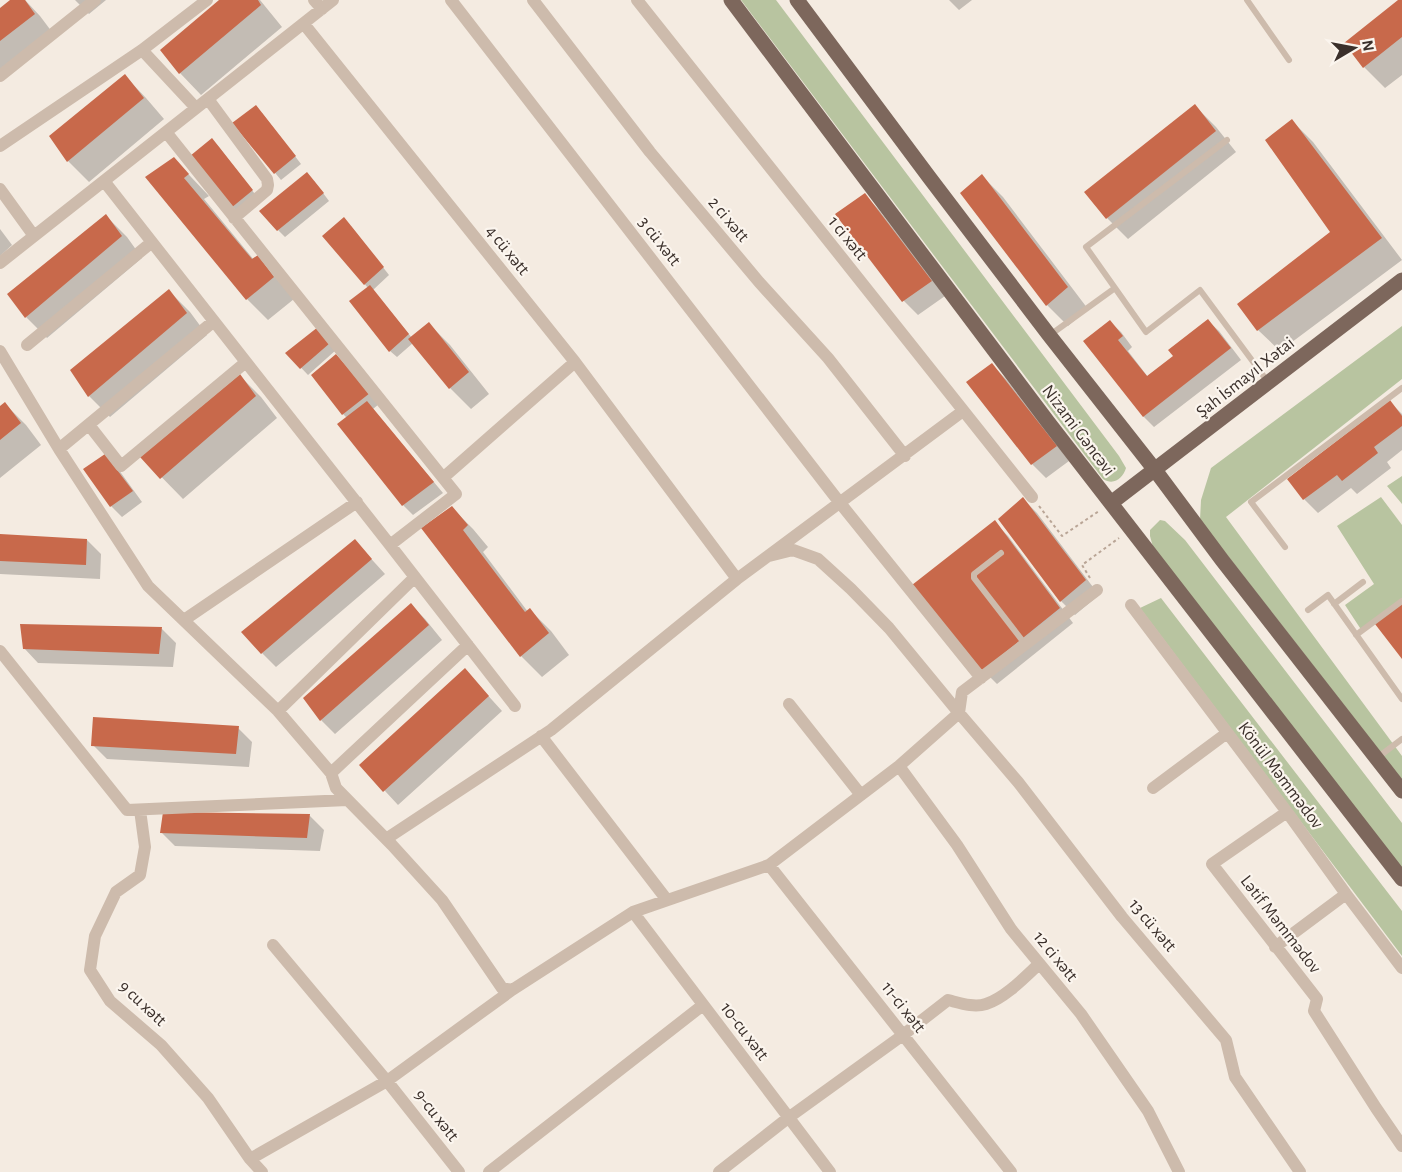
<svg xmlns="http://www.w3.org/2000/svg" width="1402" height="1172" font-family="'Alegreya Sans',sans-serif">
<rect width="100%" height="100%" fill="#f4ebe1"/>
<!-- green -->
<path fill="#b8c4a0" d="M741,0H776L1119,456L1126,468C1123,478 1114,486 1103,479Z
M1402,326V379L1226,517L1402,756V780L1200,520L1201,500L1211,468Z
M1402,476V504L1387,486Z
M1381,497L1402,525V599L1362,631L1345,605L1374,584L1337,526Z
M1160,520L1165,521L1185,540L1402,823V870L1153,547L1150,536V530Z
M1161,598L1402,911V956L1140,608Z"/>
<!-- shadow -->
<path fill="#0003" d="M13,0H25L40,16L55,36L0,79V10Z
M75,0H106L89,14Z
M221,0H260L282,27L201,95L180,73L162,50Z
M949,0H972L959,10Z
M1401,0L1402,1V75L1385,88L1364,67Z
M125,76L146,98L164,119L89,182L68,161L51,137Z
M1195,106L1216,127L1236,152L1128,239L1107,218Z
M262,113L301,164L281,180L234,123Z
M1292,121L1313,142L1402,260L1280,351L1258,330L1239,304L1332,232Z
M212,140L219,147L258,198L239,214L192,157Z
M174,159L209,196L204,199L254,260L258,257L294,299L268,320L247,299Z
M982,176L1003,197L1088,309L1068,326L1047,305Z
M314,181L329,201L285,237L278,230Z
M865,195L879,210L945,296L918,315L904,301L837,214Z
M106,216L127,237L142,258L47,338L26,317Z
M351,226L389,275L373,290L412,338L429,324L450,345L489,394L471,409L450,388L413,343L397,357L390,351L368,288L324,236Z
M0,229L12,245L0,256Z
M169,291L190,312L207,335L110,417L89,396Z
M1208,321L1219,331L1241,360L1154,427L1144,417L1085,341L1110,322L1121,332L1132,347L1128,351L1148,377L1175,356Z
M318,329L336,350L308,375L287,353Z
M336,356L379,404L373,409L443,493L413,515L403,505L347,418L343,414Z
M992,365L1006,379L1069,461L1046,478L1032,464L968,382Z
M240,376L261,397L277,418L183,499L142,457Z
M1390,402L1402,414V450L1387,462L1391,468L1357,494L1351,488L1318,513L1304,499Z
M5,404L26,425L41,445L0,478V408Z
M116,466L142,502L122,517L111,506L85,469Z
M1023,499L1037,513L1099,595L1075,615L1061,601Z
M452,508L473,529L488,547L483,552L528,612L530,610L551,631L569,655L542,677L521,656Z
M994,522L1008,536L1073,623L997,684L983,670Z
M0,535L87,540L101,554L100,579L0,574Z
M355,541L385,574L276,667L262,653Z
M411,605L425,619L442,640L335,734L321,720Z
M162,629L176,643L173,667L38,663L24,648Z
M465,670L502,711L398,805L361,765Z
M238,728L252,742L249,767L107,759L93,745Z
M310,816L324,830L320,851L175,846L161,832Z"/>
<!-- building -->
<path fill="#c8694b" d="M10,0H25L35,14L0,41V8Z
M219,0H258L261,5L179,74L160,50Z
M1398,0H1402V37L1363,68L1344,43Z
M125,74L144,98L67,162L49,136Z
M1195,104L1216,131L1106,219L1084,192Z
M256,105L296,156L274,174L232,123Z
M1292,119L1382,238L1257,331L1237,304L1330,232L1265,140Z
M212,138L253,190L231,208L190,156Z
M174,157L189,174L184,178L252,259L258,255L274,277L246,300L145,177Z
M307,172L324,193L277,231L259,211Z
M982,174L1068,287L1046,306L960,193Z
M865,193L932,281L902,302L835,214Z
M106,214L122,236L25,318L7,294Z
M344,217L384,267L364,285L322,236Z
M370,285L409,334L389,352L349,301Z
M169,289L187,313L88,397L70,370Z
M1208,319L1231,348L1143,417L1083,341L1110,320L1123,336L1118,340L1147,376L1173,356L1168,350Z
M429,322L469,372L449,389L408,339Z
M318,327L330,343L300,369L285,353Z
M336,354L370,393L342,415L311,375Z
M992,363L1057,446L1031,465L966,382Z
M240,374L256,396L160,479L140,457Z
M1390,400L1402,416V426L1374,447L1378,453L1342,481L1337,475L1303,500L1287,479Z
M367,401L434,482L402,506L337,424Z
M5,402L21,423L0,440V406Z
M105,454L133,491L110,507L83,469Z
M1023,497L1086,580L1060,602L998,519Z
M452,506L468,525L463,530L525,612L530,608L549,633L520,657L421,528Z
M995,520L1060,608L982,671L912,585Z
M0,534L87,539L86,565L0,561Z
M355,539L372,559L261,654L241,632Z
M411,603L429,625L320,721L303,698Z
M1402,603V659L1375,624Z
M20,624L162,627L159,654L23,649Z
M465,668L489,696L383,792L359,765Z
M93,717L239,726L236,754L91,746Z
M163,812L310,814L307,838L160,833Z"/>
<g fill="none" stroke-linecap="round" stroke-linejoin="round">
<!-- path -->
<path stroke="#b9a596" stroke-width="2" stroke-dasharray="3 3" stroke-linecap="butt" d="M1039,506L1062,536L1099,511
M1090,578L1082,565L1119,538"/>
<!-- lane -->
<path stroke="#cdbbac" stroke-width="6" d="M1247,0L1289,60
M1115,288L1086,247L1227,140
M1050,335L1115,288L1146,332L1200,290L1268,382
M1285,547L1251,502L1402,388
M1001,553L974,574V578L1025,644
M1334,604L1363,582
M1308,610L1328,595L1402,699
M1356,635L1402,601
M1377,758L1402,739"/>
<!-- street -->
<path stroke="#cdbbac" stroke-width="12" d="M314,0L322,9
M451,0L840,503L981,678
M533,0L650,152L759,282L828,358L905,456
M637,0L1032,497
M304,24L575,362L444,477
M142,50L196,108
M0,76L95,0
M208,99L267,179L268,185L267,190L234,218
M166,132L456,494L390,545L246,362
M0,146L142,50L207,0
M0,189L34,236
M0,263L333,0
M27,345L152,242
M0,351L59,449L148,586L278,711L331,773L336,788L392,845L442,900L502,988L512,990
M89,425L121,466L246,362L104,181
M59,449L214,321
M390,545L515,706
M769,556L793,550L818,559L851,589L889,628L959,713L1018,782L1122,917L1226,1040L1235,1077L1300,1172
M737,579L963,411
M1131,605L1287,812L1346,894L1402,968
M184,620L357,502
M0,651L127,810L347,800
M789,704L861,795
M278,711L415,577
M541,736L667,900
M899,766L957,845L1011,929L1081,1014L1148,1111L1179,1172
M331,773L468,645
M1153,788L1227,733
M140,810L145,847L140,875L116,892L95,936L90,970L110,1001L161,1045L208,1098L250,1159L262,1172
M1287,812L1212,864L1317,999L1314,1011L1376,1108L1402,1146
M386,839L551,730L737,579L575,362
M769,865L1011,1172
M633,912L830,1172
M273,945L387,1081L459,1172
M1275,947L1346,894
M250,1159L387,1081L512,990L633,912L769,865L899,766L959,713L962,692L1097,590
M489,1172L703,1005
M719,1172L788,1118L903,1035L948,1000C960,1003 974,1008 986,1004C1005,998 1025,977 1039,964"/>
<!-- primary -->
<path stroke="#7d675c" stroke-width="15" d="M731,0L1048,422L1402,879
M797,0L929,177L1049,335L1155,470L1222,560L1402,791
M1111,503L1402,280"/>
</g>
<g text-anchor="middle" stroke-width="4.5" stroke-linejoin="round" paint-order="stroke">
<!-- street labels -->
<g font-size="18" fill="#3b302b" stroke="#fbf5ee">
<text transform="translate(729 219) rotate(50)" y="6">2 ci xətt</text>
<text transform="translate(848 238) rotate(51)" y="6">1 ci xətt</text>
<text transform="translate(660 241) rotate(52)" y="6">3 cü xətt</text>
<text transform="translate(508 250) rotate(51)" y="6">4 cü xətt</text>
<text transform="translate(1245 377) rotate(-38)" y="6">Şah İsmayıl Xətai</text>
<text transform="translate(1079 430) rotate(53)" y="6">Nizami Gəncəvi</text>
<text transform="translate(1281 775) rotate(53)" y="6">Könül Məmmədov</text>
<text transform="translate(1281 924) rotate(52)" y="6">Lətif Məmmədov</text>
<text transform="translate(1153 925) rotate(50)" y="6">13 cü xətt</text>
<text transform="translate(1056 956) rotate(51)" y="6">12 ci xətt</text>
<text transform="translate(143 1003) rotate(43)" y="6">9 cu xətt</text>
<text transform="translate(904 1007) rotate(52)" y="6">11-ci xətt</text>
<text transform="translate(745 1031) rotate(53)" y="6">10-cu xətt</text>
<text transform="translate(437 1115) rotate(52)" y="6">9-cu xətt</text>
</g>
</g>
<!-- north arrow -->
<g transform="translate(1354 48) rotate(80)" stroke="#fbf5ee" stroke-width="4.5" paint-order="stroke">
<path d="M0-4.5L10 22L0 15L-10 22Z" fill="#3b302b"/>
<text y="-9" font-size="16" font-weight="bold" text-anchor="middle" fill="#3b302b">N</text>
</g>
</svg>
